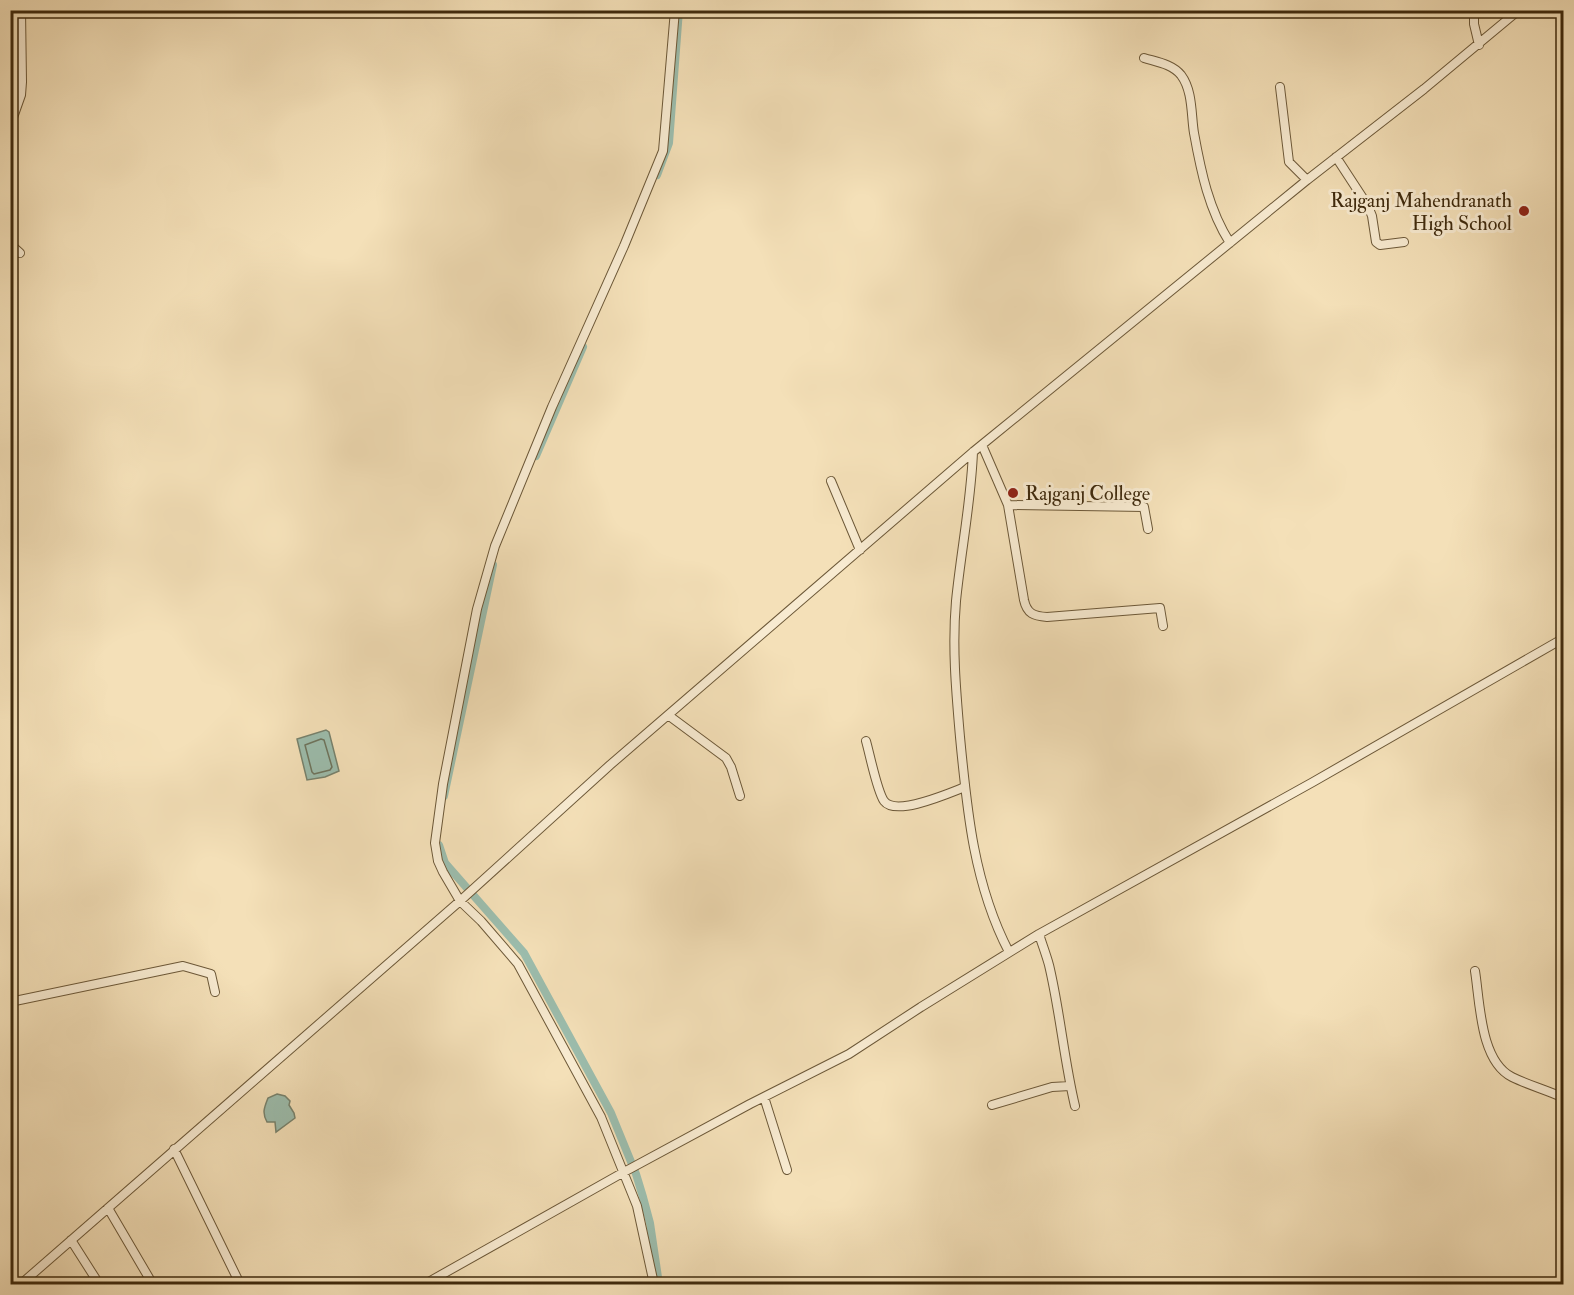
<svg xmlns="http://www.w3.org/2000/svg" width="1574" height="1295" font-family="'IM FELL Double Pica',serif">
<rect width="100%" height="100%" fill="#f4e0b8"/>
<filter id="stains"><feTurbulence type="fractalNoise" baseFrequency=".00333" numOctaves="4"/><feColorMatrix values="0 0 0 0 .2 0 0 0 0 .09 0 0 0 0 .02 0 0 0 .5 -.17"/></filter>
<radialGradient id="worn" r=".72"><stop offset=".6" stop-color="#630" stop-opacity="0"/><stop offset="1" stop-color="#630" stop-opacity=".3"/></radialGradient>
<!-- water -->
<path fill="#9cbdad" stroke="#77826d" stroke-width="1.5" d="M326,730L329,732L339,771L325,777L307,780L297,739Z
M277,1094L285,1096L290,1101L289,1105L294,1113L295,1118L276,1132L275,1122H267C262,1113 264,1108 268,1098Z"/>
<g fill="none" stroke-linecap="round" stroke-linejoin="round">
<!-- shore -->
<path stroke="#6e745d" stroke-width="1.5" d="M321,739L324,740L332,767L330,770L314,774L312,772L305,745Z"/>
<!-- canal -->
<path stroke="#9cbdad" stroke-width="8" d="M657,175L669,143L679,10
M536,456L583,347
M444,796L493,565
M439,845L445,863L524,953L611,1113L636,1174L643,1197L650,1223L659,1284"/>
<defs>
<path id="minor" d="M1474,10V24L1479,45
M1144,58C1157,62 1172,64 1181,75C1193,91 1191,115 1194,133C1201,172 1209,210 1230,243
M1280,87L1289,162L1307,180
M10,126L21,95L22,82L21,10
M1336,157L1368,206L1372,216L1376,242L1380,245L1404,242
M10,244L20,253
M982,445L1008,505L1144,507L1148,529
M973,452C971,502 961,551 956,601C952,647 956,691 960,737C967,811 974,885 1009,952
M831,481L860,550
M1008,505L1024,600C1027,614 1034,616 1047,617L1160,608L1163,626
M668,715L726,758L731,767L740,796
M866,741C870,755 877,791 884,801C896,817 949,793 965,787
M1039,934C1042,944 1046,954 1049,965C1060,1011 1064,1060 1075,1106
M1475,971C1480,1002 1480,1061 1512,1077C1528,1085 1547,1090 1564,1098
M10,1002L183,966L211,974L215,992
M764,1097L787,1170
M992,1105L1052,1087L1070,1086
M174,1149L240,1284
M108,1208L152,1283
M71,1240L99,1284
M21,1284L460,901L610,765L973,452L1307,180L1424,89L1519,10
M425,1284L624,1172L750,1104L849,1054L921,1007L1039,934L1313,782L1564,638
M654,1284L637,1206L601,1117L518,964L481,921L460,901L443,872L438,861L435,843L443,784L477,609L495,546L552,407L624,246L663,151L675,10"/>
</defs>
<!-- minor casing -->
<use href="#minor" stroke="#6c5838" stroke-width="10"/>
<!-- minor -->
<use href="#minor" stroke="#f8ebd1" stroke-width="8"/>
</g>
<!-- markers -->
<g fill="#8f2418" stroke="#f8ebd1" stroke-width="2">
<circle cx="1524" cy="211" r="6"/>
<circle cx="1013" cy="493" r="6"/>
</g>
<g text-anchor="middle" stroke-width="6" stroke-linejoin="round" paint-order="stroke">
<!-- poi labels -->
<g font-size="20" fill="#3f2a0d" stroke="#f8ebd1" text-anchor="end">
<text x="1512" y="207">Rajganj Mahendranath<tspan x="1512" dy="23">High School</tspan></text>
<text x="1025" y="500" text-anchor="start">Rajganj College</text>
</g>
</g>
<!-- margin -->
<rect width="1574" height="1295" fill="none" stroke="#f4e0b8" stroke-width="36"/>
<rect x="12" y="12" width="1550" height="1271" fill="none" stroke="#3f2a0d" stroke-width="3"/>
<rect x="18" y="18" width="1538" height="1259" fill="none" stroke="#3f2a0d" stroke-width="1.5"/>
<rect width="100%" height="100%" filter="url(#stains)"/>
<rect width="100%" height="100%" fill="url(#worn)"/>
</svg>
